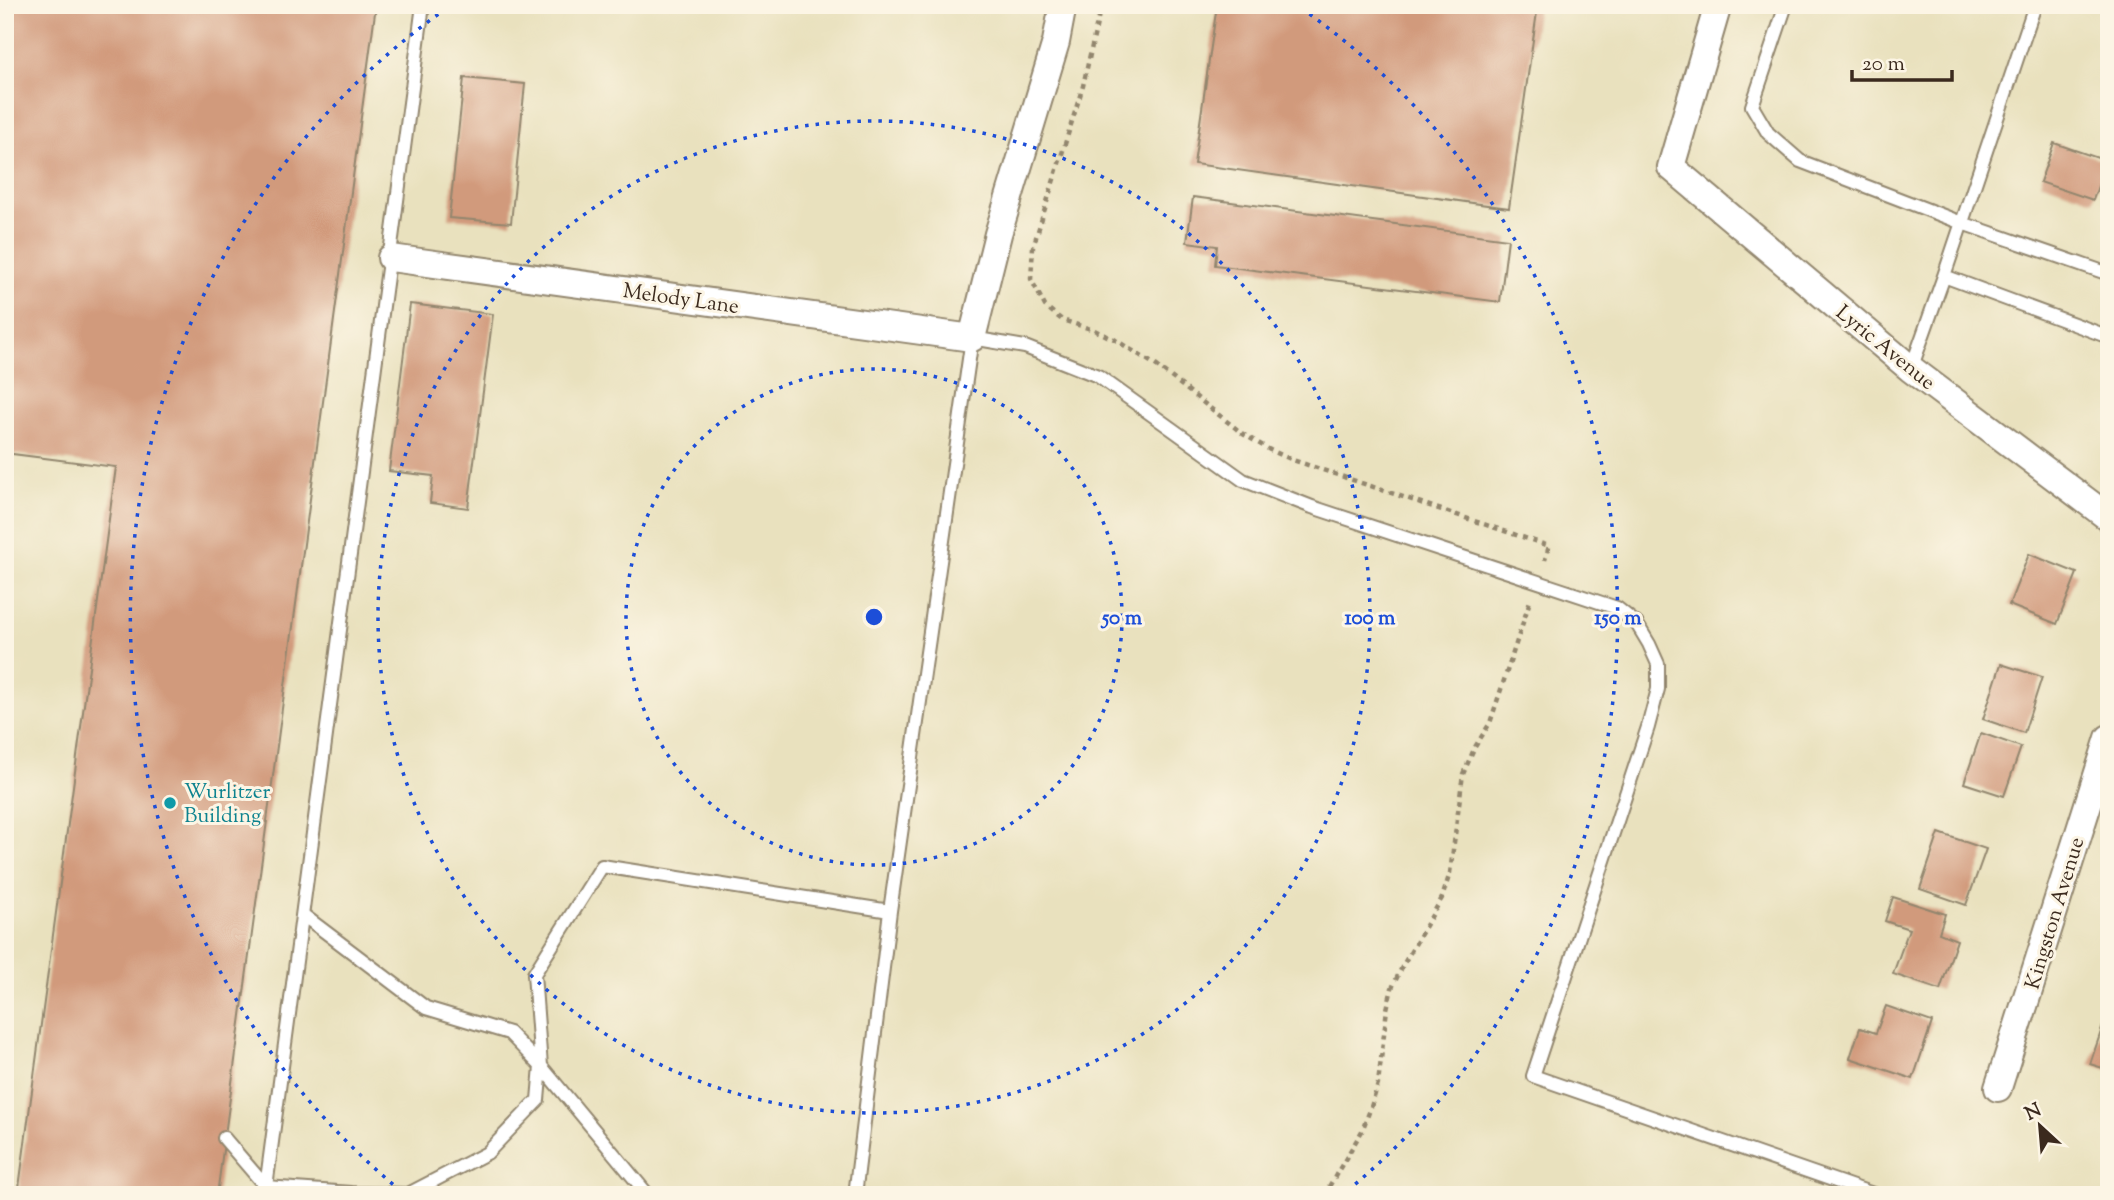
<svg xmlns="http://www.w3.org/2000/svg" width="2114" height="1200" font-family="'Sorts Mill Goudy',serif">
<rect width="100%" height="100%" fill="#fcf5e5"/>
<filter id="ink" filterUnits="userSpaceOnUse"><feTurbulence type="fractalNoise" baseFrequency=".0143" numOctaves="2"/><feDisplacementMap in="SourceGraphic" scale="14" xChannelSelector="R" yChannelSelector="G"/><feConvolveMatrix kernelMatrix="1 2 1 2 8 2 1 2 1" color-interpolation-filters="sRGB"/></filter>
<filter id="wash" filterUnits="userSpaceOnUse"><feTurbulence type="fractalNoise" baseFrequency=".00686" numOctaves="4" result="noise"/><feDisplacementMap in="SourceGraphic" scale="28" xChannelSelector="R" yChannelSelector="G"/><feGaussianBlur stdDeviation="1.57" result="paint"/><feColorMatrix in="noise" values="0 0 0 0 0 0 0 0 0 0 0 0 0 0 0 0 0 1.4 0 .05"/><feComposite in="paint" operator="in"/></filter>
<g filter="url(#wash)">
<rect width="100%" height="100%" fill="#e9e1be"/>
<g id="blocks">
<!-- building -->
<path fill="#d19a7c" d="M5,5H376L217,1195H18L116,467L5,453Z
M1217,5H1538L1509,208L1194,164Z
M464,78L525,84L511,223L449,218Z
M2054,143L2107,161L2093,200L2040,182Z
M1193,197L1508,239L1500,302L1215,265L1217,246L1187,242Z
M410,304L493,314L468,508L430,503L433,476L389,471Z
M2029,554L2077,573L2057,624L2009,605Z
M2001,664L2042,677L2024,733L1983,719Z
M1981,733L2021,747L2004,796L1964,783Z
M1939,833L1986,849L1966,905L1920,889Z
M1893,897L1945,914L1939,933L1957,940L1940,990L1893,974L1909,929L1885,921Z
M1886,1006L1932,1022L1913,1079L1850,1058L1860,1028L1876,1033Z
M2108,1011H2109V1070L2090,1064Z"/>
</g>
</g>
<g filter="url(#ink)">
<use href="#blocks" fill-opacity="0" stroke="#92866e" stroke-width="2"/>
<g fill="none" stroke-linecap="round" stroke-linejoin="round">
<defs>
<path id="service" d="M1786,5L1752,106L1768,133L1800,161L1962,223L2109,274
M1944,276L2109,337
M1911,369L1944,276L2035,5
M303,915L426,1008L509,1033L541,1066L648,1195
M224,1138L266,1187L351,1193L408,1194L487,1153L538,1100L541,1066L534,974L602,866L890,911
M266,1187L423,5
M855,1195L890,911L972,338L1025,347L1098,376L1243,480L1312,507L1617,608L1637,624L1649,644L1658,664V689L1648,727L1533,1076L1876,1195"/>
<path id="minor" d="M1718,5L1671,167L1911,369L2109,518
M391,258L972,338L998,234L1056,42L1063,5
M1998,1088L2109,738"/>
</defs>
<!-- service casing -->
<use href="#service" stroke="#92866e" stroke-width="16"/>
<!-- minor casing -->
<use href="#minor" stroke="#92866e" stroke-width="30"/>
<!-- path -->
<path stroke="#92866e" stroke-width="4.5" stroke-dasharray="5 5" stroke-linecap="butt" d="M1101,5L1083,86L1033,247L1031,279L1045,306L1062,320L1094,330L1114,339L1157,366L1243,434L1270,450L1293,460L1549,546L1545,560
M1324,1195L1362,1131L1371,1107L1378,1084L1387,1009L1392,988L1403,965L1442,898L1450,873L1463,774L1475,747L1490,723L1530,601"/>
<!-- service -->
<use href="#service" stroke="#fff" stroke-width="12"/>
<!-- minor -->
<use href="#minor" stroke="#fff" stroke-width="26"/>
</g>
</g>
<!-- distance rings -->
<g fill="none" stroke="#1d4ed8" stroke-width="3.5" stroke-dasharray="3.5 7">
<circle cx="874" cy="617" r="248"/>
<circle cx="874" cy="617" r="496"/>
<path d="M401 1191A744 744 0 0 1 447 8M1301 8A744 744 0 0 1 1347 1191"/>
</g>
<!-- markers -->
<circle fill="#0f9aa8" stroke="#fcf5e5" stroke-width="2.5" cx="170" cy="803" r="7"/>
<g text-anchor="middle" stroke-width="6" stroke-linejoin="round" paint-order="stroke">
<!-- street labels -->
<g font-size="21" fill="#3b2a1e" stroke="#fcf5e5">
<text transform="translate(681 298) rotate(8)" y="7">Melody Lane</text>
<text transform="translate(1886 347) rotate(39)" y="7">Lyric Avenue</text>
<text transform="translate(2054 913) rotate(-73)" y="7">Kingston Avenue</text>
</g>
<!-- culture labels -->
<g font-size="21" fill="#0d838f" stroke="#fcf5e5" text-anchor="start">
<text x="184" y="798">Wurlitzer<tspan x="184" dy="24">Building</tspan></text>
</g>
</g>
<circle cx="874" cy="617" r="10" fill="#1d4ed8" stroke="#fcf5e5" stroke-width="3.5"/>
<g font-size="21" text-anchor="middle" font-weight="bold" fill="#1d4ed8" stroke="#fcf5e5" stroke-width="6" stroke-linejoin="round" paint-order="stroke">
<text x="1122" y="624">50 m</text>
<text x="1370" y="624">100 m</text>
<text x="1618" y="624">150 m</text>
</g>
<!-- margin -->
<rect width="2114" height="1200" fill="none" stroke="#fcf5e5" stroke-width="28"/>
<!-- north arrow -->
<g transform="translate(2040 1126) rotate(334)" stroke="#fcf5e5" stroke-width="5" paint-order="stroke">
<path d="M0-5L12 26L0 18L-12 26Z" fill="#3b2a1e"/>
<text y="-10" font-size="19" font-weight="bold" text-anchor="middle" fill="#3b2a1e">N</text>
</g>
<!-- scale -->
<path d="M1852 70v10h100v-10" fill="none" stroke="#3b2a1e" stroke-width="3.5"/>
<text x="1862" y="70" font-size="21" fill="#3b2a1e" stroke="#fcf5e5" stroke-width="5" paint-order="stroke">20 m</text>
</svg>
